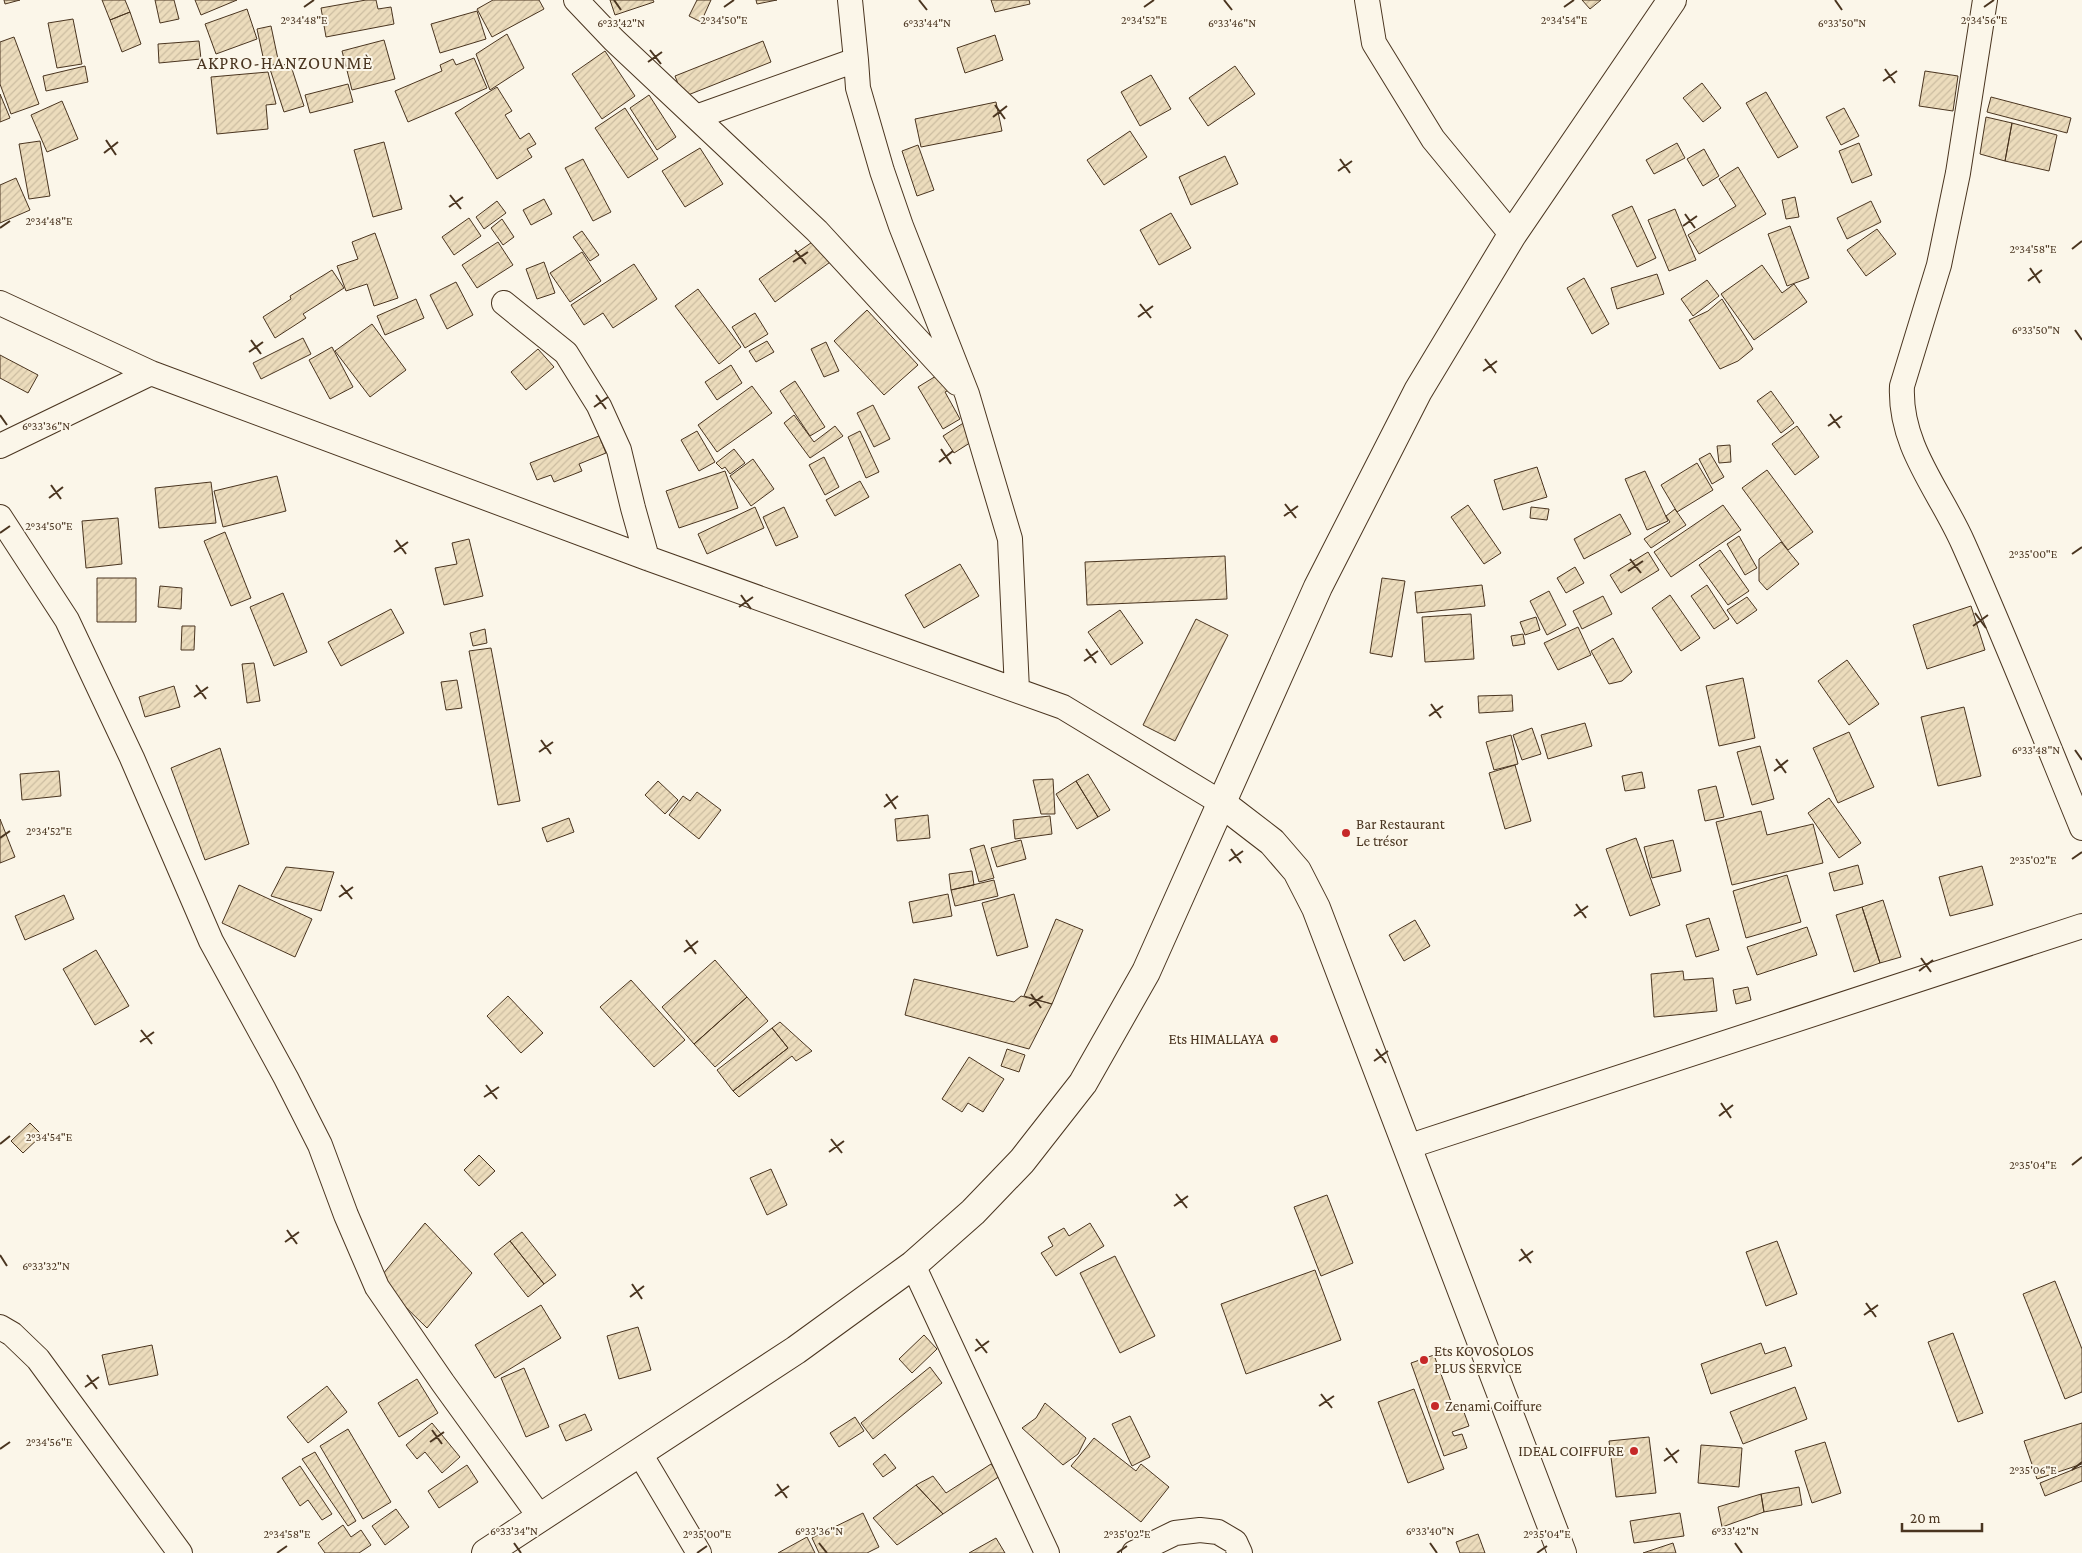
<svg xmlns="http://www.w3.org/2000/svg" width="2082" height="1553" font-family="'Crimson Pro',serif">
<defs>
<pattern id="building-hatch" width="6" height="6" patternUnits="userSpaceOnUse" patternTransform="scale(1.25)"><rect width="6" height="6" fill="#ecdcbc"/><path d="M-1 1l2-2M0 6l6-6M5 7l2-2" fill="none" stroke="#ccbda1"/></pattern>
</defs>
<rect width="100%" height="100%" fill="#fbf6e9"/>
<!-- building -->
<path fill="url(#building-hatch)" stroke="#4a3520" d="M4,0H20L5,4Z
M102,0H125L130,12L110,20Z
M155,0H174L179,19L160,23Z
M195,0H237L201,15Z
M366,0H376L378,9L391,7L394,24L326,37L321,8Z
M493,0H539L544,9L492,37L477,9Z
M610,0H653L654,2L615,15Z
M697,0H711L701,22L689,16Z
M756,0H777L757,4Z
M991,0H1029L1030,4L995,12Z
M1582,0H1601L1590,9Z
M247,9L257,39L216,54L205,24Z
M477,11L486,39L440,53L431,24Z
M130,12L141,44L122,52L110,20Z
M73,19L82,64L57,68L48,23Z
M271,26L279,64L265,66L257,29Z
M507,34L524,68L490,90L476,54Z
M995,35L1003,60L965,73L957,48Z
M14,37L39,104L11,114L0,84V42Z
M384,40L395,79L352,90L342,51Z
M199,41L201,59L159,63L158,44Z
M763,41L771,62L683,97L675,76Z
M605,51L635,96L602,119L572,74Z
M474,58L487,88L408,122L395,91L442,71L440,65L453,59L456,65Z
M290,63L304,106L284,112L270,69Z
M85,66L88,82L46,91L43,76Z
M1235,66L1255,94L1208,126L1189,98Z
M1925,71L1958,76L1953,111L1919,106Z
M268,72L276,104L266,105L268,129L217,134L211,77Z
M1151,75L1171,109L1140,126L1121,92Z
M1702,83L1721,108L1703,122L1683,98Z
M348,84L353,102L310,113L305,95Z
M497,87L512,111L505,115L520,139L529,133L536,144L527,149L532,157L497,179L455,113Z
M1766,92L1798,147L1778,158L1746,103Z
M0,94L10,118L0,122Z
M649,95L676,137L657,150L630,108Z
M1991,97L2071,118L2067,133L1987,112Z
M62,101L78,139L47,152L31,115Z
M996,102L1002,131L921,147L915,119Z
M625,108L658,159L628,178L595,128Z
M1844,108L1859,136L1841,145L1826,117Z
M1986,117L2012,123L2005,161L1980,154Z
M2012,123L2057,135L2049,171L2005,161Z
M1130,131L1147,157L1104,185L1087,160Z
M40,141L50,196L29,199L19,144Z
M384,142L402,209L373,217L354,150Z
M1677,143L1685,158L1654,174L1646,160Z
M1859,143L1872,175L1852,183L1839,151Z
M918,145L934,190L917,196L902,151Z
M700,148L723,184L685,207L662,171Z
M1704,149L1719,176L1703,186L1687,159Z
M1225,156L1238,184L1191,205L1179,177Z
M583,159L611,212L593,221L565,168Z
M1738,167L1766,214L1699,254L1688,235L1736,206L1719,179Z
M16,178L30,210L0,223V185Z
M1795,197L1799,217L1786,219L1782,200Z
M544,199L552,214L531,225L523,210Z
M497,201L506,213L484,229L476,217Z
M1871,201L1881,222L1847,239L1837,218Z
M1632,206L1656,258L1637,267L1612,215Z
M1675,209L1696,260L1669,271L1648,220Z
M1171,213L1191,248L1159,265L1140,230Z
M469,218L481,236L454,255L442,237Z
M502,219L514,237L503,245L491,228Z
M1790,226L1809,278L1787,286L1768,234Z
M1877,229L1896,254L1866,276L1847,250Z
M582,231L599,255L590,261L573,237Z
M375,233L398,298L374,306L367,284L346,291L337,266L358,259L352,242Z
M818,238L833,260L775,302L759,279Z
M498,242L513,265L477,288L462,265Z
M582,252L601,281L570,302L550,273Z
M544,262L555,293L537,299L526,269Z
M634,264L657,299L613,328L603,313L584,325L571,305Z
M1762,265L1782,293L1794,284L1807,302L1754,340L1721,294Z
M332,270L344,288L303,314L306,318L275,338L263,317L291,299L290,296Z
M1657,274L1664,294L1617,309L1611,288Z
M1584,278L1609,324L1592,334L1567,288Z
M1707,280L1719,296L1693,316L1681,299Z
M456,282L473,315L447,329L430,295Z
M698,289L741,347L719,364L675,306Z
M416,299L424,318L385,335L377,316Z
M1722,299L1753,349L1738,361L1720,369L1689,320L1708,311Z
M867,310L918,365L884,395L834,341Z
M755,313L768,334L745,348L732,327Z
M372,324L406,370L370,397L335,351Z
M303,338L311,354L261,379L253,363Z
M767,341L774,352L756,362L749,351Z
M826,342L839,371L824,377L811,349Z
M332,347L353,387L330,399L309,360Z
M538,349L554,367L526,390L511,372Z
M0,355L38,375L28,393L0,378Z
M731,365L742,383L717,400L705,382Z
M941,373L951,389L945,392L960,419L943,429L918,387Z
M795,381L825,427L810,436L780,391Z
M752,386L772,413L717,452L698,425Z
M1771,391L1794,423L1781,433L1757,401Z
M873,405L890,439L874,447L857,413Z
M794,415L814,442L835,426L843,436L810,458L784,423Z
M965,422L976,439L954,453L943,436Z
M1797,426L1819,457L1795,475L1772,444Z
M697,431L715,462L699,471L681,440Z
M860,431L879,472L866,478L848,437Z
M599,436L606,453L579,464L582,471L554,482L551,475L537,480L530,463Z
M1730,445L1731,462L1719,463L1717,446Z
M734,449L745,463L730,474L725,467L722,469L716,463Z
M1710,453L1724,477L1712,484L1699,459Z
M824,457L839,487L825,495L809,465Z
M753,459L774,489L751,506L730,476Z
M1697,463L1713,490L1677,512L1661,485Z
M1537,467L1547,497L1503,510L1494,480Z
M1767,470L1813,532L1788,550L1742,488Z
M725,471L738,508L679,528L666,491Z
M1645,471L1668,521L1647,530L1625,479Z
M277,476L286,511L223,527L214,491Z
M860,481L869,497L835,516L826,500Z
M211,482L216,523L159,528L155,488Z
M1468,505L1501,553L1484,564L1451,517Z
M1723,505L1741,530L1671,577L1654,552Z
M755,507L764,528L707,554L698,534Z
M784,507L798,537L776,546L763,517Z
M1531,507L1549,509L1547,520L1530,518Z
M1675,509L1686,525L1651,548L1644,539L1670,522L1666,516Z
M1620,514L1631,534L1584,559L1574,539Z
M118,518L122,564L86,568L82,521Z
M225,532L251,598L231,606L204,541Z
M1739,536L1757,568L1745,575L1727,544Z
M469,539L483,596L444,605L435,568L457,564L452,543Z
M1781,542L1799,564L1767,590L1759,581V559Z
M1720,550L1749,591L1728,605L1699,565Z
M1648,552L1659,570L1621,593L1610,575Z
M1225,556L1227,599L1087,605L1085,562Z
M960,564L979,596L924,628L905,595Z
M1575,567L1584,583L1566,593L1557,578Z
M97,578H136V622H97Z
M1382,578L1405,581L1392,657L1370,653Z
M1482,585L1485,606L1417,613L1415,592Z
M1707,585L1729,619L1714,629L1691,596Z
M160,586L182,588L181,609L158,607Z
M1549,591L1566,625L1547,635L1530,601Z
M283,593L307,652L274,666L250,607Z
M1670,595L1700,638L1681,651L1652,608Z
M1603,596L1612,614L1582,629L1573,611Z
M1747,597L1757,610L1737,624L1727,610Z
M1971,606L1985,650L1927,669L1913,625Z
M391,609L404,633L341,666L328,642Z
M1120,610L1143,643L1111,665L1088,632Z
M1471,614L1474,659L1425,662L1422,617Z
M1536,617L1540,630L1525,635L1520,622Z
M1196,619L1228,635L1175,741L1143,725Z
M182,626H195L194,650H181Z
M1578,627L1591,655L1558,670L1544,643Z
M485,629L487,643L473,646L470,633Z
M1523,634L1525,644L1513,646L1511,636Z
M1613,638L1632,672L1622,681L1609,684L1591,651Z
M491,648L520,801L498,805L469,651Z
M1847,660L1879,704L1849,725L1818,681Z
M254,663L260,701L247,703L242,664Z
M1743,678L1755,738L1719,746L1706,686Z
M457,680L462,708L446,710L441,682Z
M174,686L180,707L145,717L139,697Z
M1512,695L1513,711L1479,713L1478,696Z
M1964,707L1981,776L1938,786L1921,717Z
M1585,723L1592,746L1548,759L1541,735Z
M1532,728L1541,754L1522,760L1513,735Z
M1849,732L1874,787L1838,803L1813,748Z
M1511,735L1518,764L1494,770L1486,742Z
M1760,746L1774,799L1752,805L1737,752Z
M220,748L249,844L205,860L171,768Z
M1515,765L1531,821L1505,829L1489,773Z
M59,771L61,796L22,800L20,774Z
M1642,772L1645,788L1625,791L1622,776Z
M1088,774L1110,810L1098,817L1076,781Z
M1053,779L1055,814H1041L1033,780Z
M658,781L678,800L665,814L645,795Z
M1076,781L1098,817L1077,829L1056,794Z
M1716,786L1724,817L1705,821L1698,790Z
M697,792L721,810L699,839L669,815L683,796L690,801Z
M1829,798L1861,843L1839,858L1808,813Z
M1761,811L1767,835L1813,824L1823,863L1732,885L1716,822Z
M928,815L930,838L897,841L895,819Z
M1050,816L1052,834L1015,839L1013,820Z
M569,818L574,832L547,842L542,828Z
M0,819L15,857L0,863Z
M1636,838L1660,905L1630,916L1606,849Z
M1021,840L1026,859L997,867L991,848Z
M1673,840L1681,871L1652,878L1644,847Z
M984,845L994,878L979,882L970,849Z
M1858,865L1863,884L1834,891L1829,873Z
M1982,866L1993,905L1950,916L1939,877Z
M286,867L334,872L321,911L271,896Z
M972,871L974,885L951,890L949,874Z
M1787,875L1801,922L1746,938L1733,891Z
M994,880L998,896L955,906L951,890Z
M239,885L312,919L295,957L222,923Z
M948,894L952,916L913,923L909,902Z
M1014,894L1028,947L997,956L982,903Z
M64,895L74,919L25,940L15,916Z
M1883,900L1901,957L1880,963L1862,907Z
M1862,907L1880,963L1854,972L1836,915Z
M1709,918L1719,950L1696,957L1686,925Z
M1056,919L1083,930L1052,1004L1024,996Z
M1415,920L1430,946L1404,961L1389,935Z
M1807,927L1817,955L1757,975L1747,947Z
M96,950L129,1006L95,1025L63,969Z
M715,960L747,997L694,1044L662,1007Z
M1683,971L1684,980L1713,978L1717,1011L1654,1017L1651,974Z
M914,979L1014,1002L1021,996L1052,1004L1029,1049L905,1015Z
M631,980L685,1040L654,1067L600,1007Z
M1748,987L1751,1000L1736,1004L1733,990Z
M508,996L543,1033L521,1053L487,1016Z
M747,997L768,1021L715,1067L694,1044Z
M780,1022L812,1051L796,1061L792,1056L739,1097L733,1091L788,1048L772,1028Z
M772,1028L788,1048L733,1091L717,1070Z
M1007,1049L1025,1055L1019,1072L1001,1066Z
M969,1057L1004,1079L983,1112L968,1103L962,1112L942,1099Z
M30,1123L42,1135L23,1153L11,1141Z
M479,1155L495,1171L479,1186L464,1170Z
M771,1169L787,1205L767,1215L750,1178Z
M1327,1195L1353,1263L1321,1276L1294,1207Z
M425,1223L472,1273L427,1328L378,1280Z
M1090,1223L1104,1246L1056,1276L1041,1253L1053,1246L1048,1237L1064,1228L1069,1236Z
M522,1232L556,1275L544,1284L510,1241Z
M510,1241L544,1284L528,1297L494,1254Z
M1777,1241L1797,1294L1766,1306L1746,1252Z
M1115,1256L1155,1336L1120,1353L1080,1273Z
M1315,1270L1341,1340L1246,1374L1221,1304Z
M2055,1281L2082,1349V1392L2065,1399L2023,1294Z
M541,1305L561,1338L495,1378L475,1345Z
M638,1327L651,1370L619,1379L607,1336Z
M1953,1333L1983,1413L1958,1422L1928,1342Z
M924,1335L937,1349L912,1373L899,1359Z
M1761,1343L1765,1354L1785,1347L1792,1366L1711,1394L1701,1364Z
M152,1345L158,1375L109,1385L102,1355Z
M1434,1355L1453,1407L1461,1404L1469,1426L1452,1432L1454,1436L1462,1434L1467,1448L1444,1456L1411,1363Z
M930,1367L942,1383L873,1439L861,1423Z
M524,1368L549,1427L526,1437L501,1378Z
M417,1379L438,1413L399,1437L378,1403Z
M327,1386L347,1412L308,1443L287,1417Z
M1795,1387L1807,1419L1743,1444L1730,1412Z
M1414,1389L1444,1469L1408,1483L1378,1402Z
M1045,1403L1086,1438L1078,1454L1063,1465L1022,1428L1036,1418Z
M585,1414L592,1430L566,1441L559,1425Z
M1130,1416L1150,1457L1132,1466L1112,1424Z
M855,1417L864,1431L839,1447L830,1433Z
M432,1423L460,1457L442,1473L425,1452L417,1459L406,1445Z
M2082,1423V1464L2037,1479L2024,1441Z
M348,1429L391,1502L363,1519L320,1446Z
M1649,1437L1656,1493L1616,1497L1609,1441Z
M1094,1438L1136,1471L1141,1464L1169,1487L1141,1522L1071,1466Z
M1825,1442L1841,1493L1812,1503L1795,1451Z
M1701,1445L1742,1448L1739,1487L1698,1483Z
M315,1452L356,1521L348,1526L302,1459Z
M885,1454L896,1468L883,1477L873,1464Z
M991,1464L1000,1476L943,1514L916,1485L933,1476L946,1493Z
M467,1465L478,1482L439,1508L428,1491Z
M300,1466L332,1514L322,1520L308,1500L300,1506L282,1478Z
M2082,1466V1481L2045,1496L2040,1483Z
M916,1485L943,1514L897,1545L873,1518Z
M1799,1487L1802,1505L1764,1512L1761,1494Z
M1761,1494L1764,1512L1722,1527L1718,1507Z
M396,1509L409,1527L385,1545L372,1526Z
M863,1513L879,1547L867,1553H819L812,1538Z
M1680,1513L1684,1536L1634,1543L1630,1521Z
M343,1525L351,1537L361,1530L371,1545L359,1553H325L318,1543Z
M1478,1534L1485,1553H1460L1456,1542Z
M807,1537L815,1553H778Z
M996,1538L1005,1553H969Z
M1673,1543L1676,1553H1643Z"/>
<g fill="none" stroke-linecap="round" stroke-linejoin="round">
<defs>
<path id="minor" d="M576,0L614,40L817,231L957,383
M1367,0L1374,43L1433,139L1512,235
M1985,0L1958,173L1939,265L1902,386C1899,446 1940,491 1963,543C2005,637 2043,733 2082,828
M856,60L858,88L882,171L901,226L967,394L1010,539L1017,690
M696,117L856,60L850,0
M0,303L151,373L647,558L1063,707L1220,802
M504,303L566,353L599,406L619,450L633,508L647,558
M0,446L151,373
M0,517L67,620L132,758L211,941L286,1078L320,1145L346,1215L377,1287L443,1383L540,1517
M1407,1147L2082,926
M913,1265L1047,1553
M0,1327L12,1334L38,1359L180,1553
M639,1452L699,1553
M1134,1553L1175,1533L1200,1530L1218,1532L1235,1542L1240,1553"/>
<path id="secondary" d="M1220,802L1272,842L1297,871L1316,908L1562,1553"/>
<path id="primary" d="M486,1553L796,1350L913,1265L973,1212L1022,1161L1083,1083L1146,972L1318,587L1418,391L1512,235L1672,0"/>
</defs>
<!-- minor casing -->
<use href="#minor" stroke="#4a3520" stroke-width="26"/>
<!-- secondary casing -->
<use href="#secondary" stroke="#4a3520" stroke-width="30"/>
<!-- primary casing -->
<use href="#primary" stroke="#4a3520" stroke-width="30"/>
<!-- minor -->
<use href="#minor" stroke="#fbf6e9" stroke-width="24"/>
<!-- secondary -->
<use href="#secondary" stroke="#fbf6e9" stroke-width="28"/>
<!-- primary -->
<use href="#primary" stroke="#fbf6e9" stroke-width="28"/>
</g>
<!-- ticks -->
<path fill="none" stroke="#4a3520" stroke-width="2" d="M614,0L621,10M919,0L927,10M1224,0L1232,10M1835,0L1842,10M304,7L314,0M724,7L734,0M1144,7L1154,0M1564,7L1574,0M1984,7L1994,0M650,50L661,64M648,62L662,52M1885,69L1895,83M1883,81L1897,71M995,105L1005,119M993,117L1007,106M106,140L116,155M104,153L118,142M1340,159L1350,173M1338,171L1352,161M450,195L461,209M449,207L463,197M1685,214L1695,228M1683,226L1697,216M0,228L10,221M2072,249L2082,241M795,250L806,264M793,262L808,252M2030,268L2040,283M2028,281L2042,270M1140,304L1151,318M1138,317L1153,306M2075,330L2082,340M251,340L261,354M249,352L263,342M1485,359L1496,373M1483,371L1497,361M596,395L606,409M594,407L608,397M1830,414L1840,428M0,415L7,425M1828,426L1842,416M941,449L951,464M939,462L953,451M51,485L61,499M49,498L63,487M1285,504L1296,518M1284,516L1298,506M0,533L10,526M396,540L406,554M394,552L408,542M2072,554L2082,547M1630,559L1641,573M1628,571L1643,561M741,595L751,609M739,607L753,597M1975,613L1986,628M1973,626L1988,615M1086,649L1096,663M1084,661L1098,651M196,685L206,699M194,697L208,687M1431,704L1441,718M1429,716L1443,706M541,740L551,754M2075,750L2082,760M539,752L553,742M1776,759L1786,773M1774,771L1788,760M886,794L896,809M884,807L898,796M0,838L10,831M1231,849L1241,863M2072,859L2082,852M1229,861L1243,851M341,885L352,899M339,897L353,887M1576,904L1586,918M1574,916L1588,906M686,940L696,954M684,952L698,941M1921,958L1931,972M1919,971L1933,960M1031,994L1041,1008M1029,1006L1043,996M141,1030L152,1044M140,1042L154,1032M1376,1049L1386,1063M1374,1061L1388,1051M486,1085L497,1099M484,1097L499,1087M1721,1103L1731,1118M1719,1116L1733,1105M831,1139L842,1153M0,1144L10,1136M829,1152L844,1141M2072,1165L2082,1157M1176,1194L1187,1208M1174,1206L1188,1196M287,1230L297,1244M285,1242L299,1232M1521,1249L1531,1263M0,1255L7,1266M1519,1261L1533,1251M632,1284L642,1299M630,1297L644,1286M1866,1303L1876,1317M1864,1315L1878,1305M976,1339L987,1353M975,1351L989,1341M87,1375L97,1389M85,1387L99,1377M1321,1394L1332,1408M1319,1406L1334,1396M432,1430L442,1444M430,1442L444,1432M1666,1448L1677,1463M0,1449L10,1442M1664,1461L1679,1450M2072,1470L2082,1462M777,1484L787,1498M775,1496L789,1486M514,1543L521,1553M819,1543L827,1553M1430,1543L1437,1553M1735,1543L1742,1553M277,1553L287,1546M697,1553L707,1546M1117,1553L1127,1546M1537,1553L1547,1546"/>
<!-- markers -->
<g fill="#c62828" stroke="#fbf6e9" stroke-width="2">
<circle cx="1346" cy="833" r="5"/>
<circle cx="1274" cy="1039" r="5"/>
<circle cx="1424" cy="1360" r="5"/>
<circle cx="1435" cy="1406" r="5"/>
<circle cx="1634" cy="1451" r="5"/>
</g>
<g text-anchor="middle" stroke-width="4" stroke-linejoin="round" paint-order="stroke">
<!-- poi labels -->
<g font-size="15" fill="#4a3520" stroke="#fbf6e9" text-anchor="start">
<text x="1356" y="829">Bar Restaurant<tspan x="1356" dy="17">Le trésor</tspan></text>
<text x="1264" y="1044" text-anchor="end">Ets HIMALLAYA</text>
<text x="1434" y="1356">Ets KOVOSOLOS<tspan x="1434" dy="17">PLUS SERVICE</tspan></text>
<text x="1445" y="1411">Zenami Coiffure</text>
<text x="1624" y="1456" text-anchor="end">IDEAL COIFFURE</text>
</g>
<!-- quarter labels -->
<g font-size="18" letter-spacing="1" fill="#4a3520" stroke="#fbf6e9">
<text x="285" y="69">AKPRO-HANZOUNMÈ</text>
</g>
</g>
<g font-size="12" text-anchor="middle" fill="#4a3520" stroke="#fbf6e9" stroke-width="4" stroke-linejoin="round" paint-order="stroke">
<text x="724" y="24">2°34'50"E</text>
<text x="304" y="24">2°34'48"E</text>
<text x="1144" y="24">2°34'52"E</text>
<text x="1564" y="24">2°34'54"E</text>
<text x="1984" y="24">2°34'56"E</text>
<text x="621" y="27">6°33'42"N</text>
<text x="927" y="27">6°33'44"N</text>
<text x="1232" y="27">6°33'46"N</text>
<text x="1842" y="27">6°33'50"N</text>
<text x="49" y="225">2°34'48"E</text>
<text x="2033" y="253">2°34'58"E</text>
<text x="2036" y="334">6°33'50"N</text>
<text x="46" y="430">6°33'36"N</text>
<text x="49" y="530">2°34'50"E</text>
<text x="2033" y="558">2°35'00"E</text>
<text x="2036" y="754">6°33'48"N</text>
<text x="49" y="835">2°34'52"E</text>
<text x="2033" y="864">2°35'02"E</text>
<text x="49" y="1141">2°34'54"E</text>
<text x="2033" y="1169">2°35'04"E</text>
<text x="46" y="1270">6°33'32"N</text>
<text x="49" y="1446">2°34'56"E</text>
<text x="2033" y="1474">2°35'06"E</text>
<text x="514" y="1535">6°33'34"N</text>
<text x="819" y="1535">6°33'36"N</text>
<text x="1430" y="1535">6°33'40"N</text>
<text x="1735" y="1535">6°33'42"N</text>
<text x="287" y="1538">2°34'58"E</text>
<text x="707" y="1538">2°35'00"E</text>
<text x="1127" y="1538">2°35'02"E</text>
<text x="1547" y="1538">2°35'04"E</text>
</g>
<!-- scale -->
<path d="M1902 1523v8h80v-8" fill="none" stroke="#4a3520" stroke-width="2.5"/>
<text x="1910" y="1523" font-size="15" fill="#4a3520" stroke="#fbf6e9" stroke-width="4" paint-order="stroke">20 m</text>
</svg>
